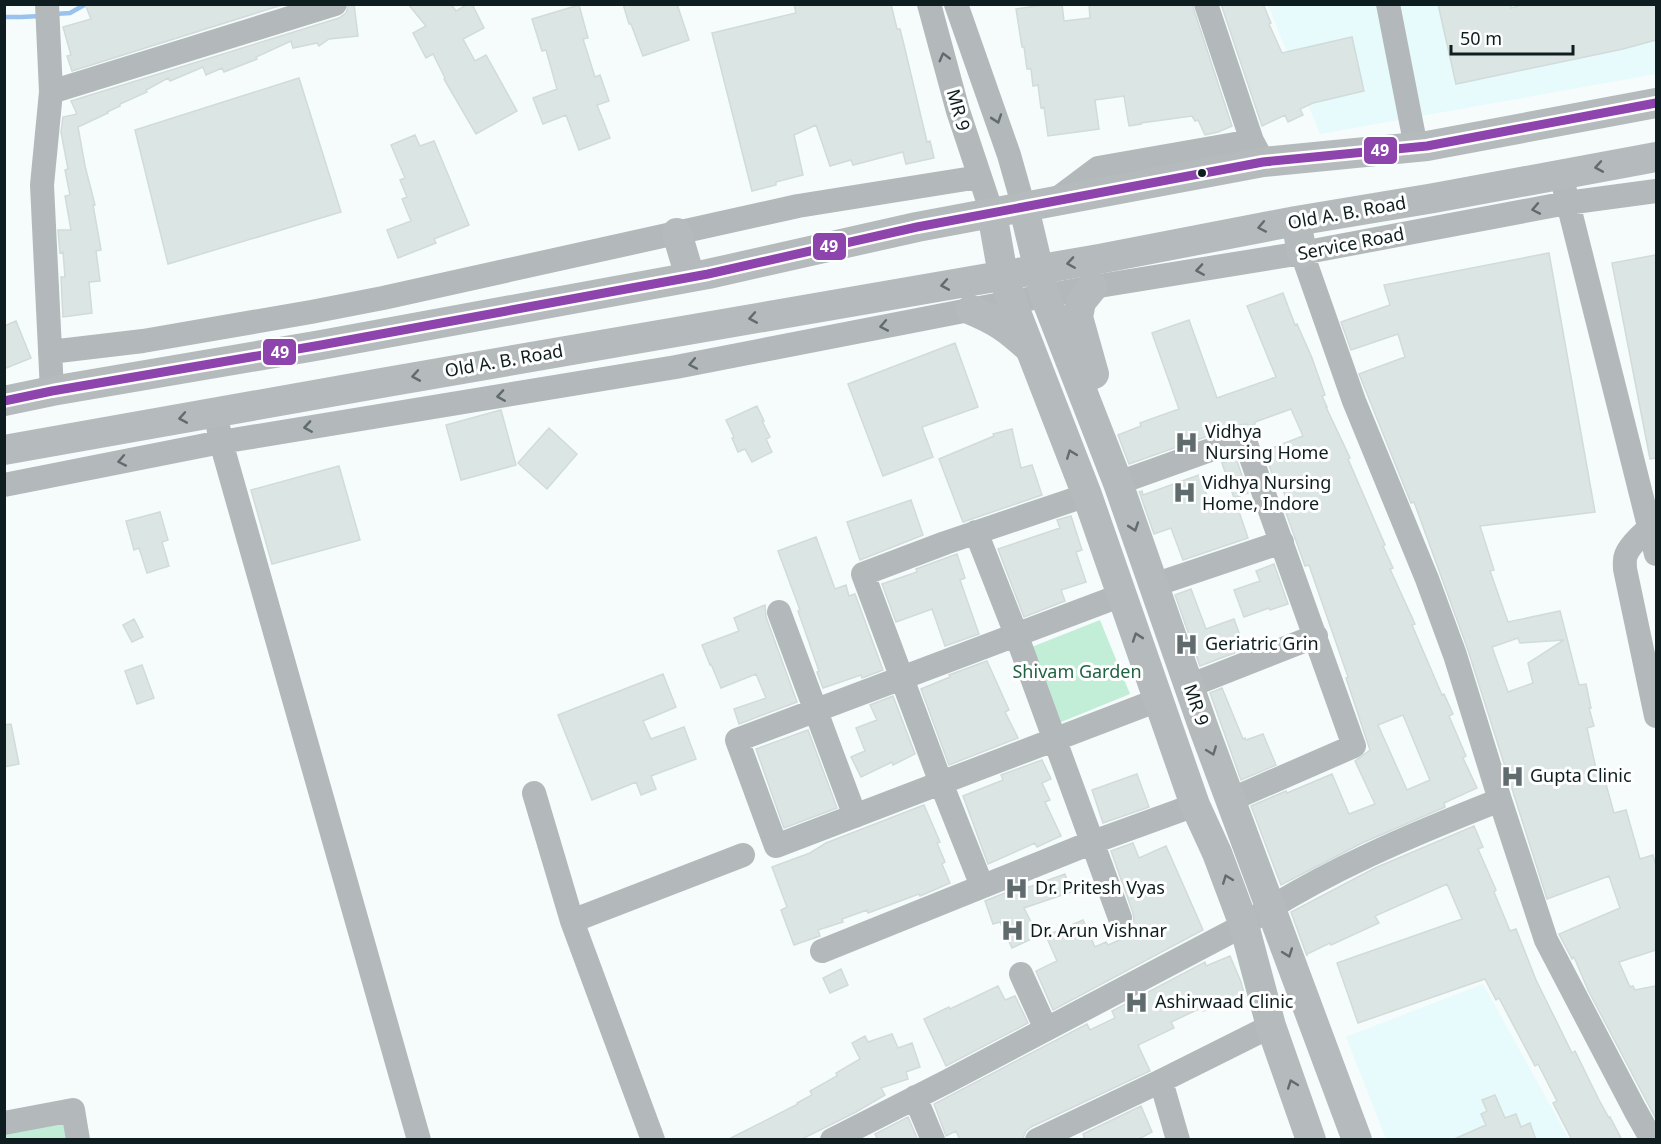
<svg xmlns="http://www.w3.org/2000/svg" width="1661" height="1144" font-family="'Noto Sans',sans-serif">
<rect width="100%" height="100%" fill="#f6fbfb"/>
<!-- built -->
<path fill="#e7fafc" d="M1268,5H1656V74L1320,134Z
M1483,984L1569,1139H1386L1346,1037Z"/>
<!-- green -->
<path fill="#c2eed7" d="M1100,620L1130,694L1054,725L1024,650Z
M63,1121L66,1140H5V1132Z"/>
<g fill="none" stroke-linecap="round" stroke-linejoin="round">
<!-- stream -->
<path stroke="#99c2ee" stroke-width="4.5" d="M55,14L70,13L86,4
M4,17H21L41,16"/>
</g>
<!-- building -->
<path fill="#dbe6e4" stroke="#d1dbd9" stroke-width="1.5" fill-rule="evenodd" d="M85,4H285L72,71L67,56L71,55L63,27L91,19Z
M349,4H354L358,36L329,39L319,46L317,43L293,48L291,41L256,57L257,59L224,72L222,68L206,75L203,67L170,81L168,78L146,90L147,92L120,104V106L107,112L108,113L78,127L85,166L95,205H93L101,250L96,251L100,281L89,282L92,313L63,317L61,277H65L63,252L60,253L58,230H71L65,196L70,195L65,170L68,169L61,132L63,117L77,114L71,101L339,18L346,13Z
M408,4H451L456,11L468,4H472L484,28L463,39L475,61L486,55L517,111L476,134L444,79L445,78L433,54L426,58L413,33L426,26Z
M623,4H677L689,40L643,56L631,24H629Z
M794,4H891L897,29H900L904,45L927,142L930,141L934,158L906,164L903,152L853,165L851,160L830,166L816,125L794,135L803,175L776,182V185L752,191L712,33L796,13Z
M1050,4H1062L1064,21L1090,18L1089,4H1192L1232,126L1218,132L1205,135L1198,120L1195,121L1192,116L1141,123V124L1129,126L1124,96L1095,100L1099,129L1048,136L1044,107L1041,108L1038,85L1033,86L1031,69H1027L1024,47H1022L1016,9Z
M1221,4H1263L1271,23L1269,24L1282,53L1352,37L1364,91L1313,103L1300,109L1303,115L1288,122L1285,115L1262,126Z
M1438,4H1511V8L1526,4H1656V40L1623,49L1456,84Z
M579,5L588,38L583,39L595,77L600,75L609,101L597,105L610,138L579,150L566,115L543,124L533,98L557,89L546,50L542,51L532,19Z
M299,78L341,212L168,264L135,130Z
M415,135L420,146L434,141L469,225L434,239L436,243L398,258L387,230L411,221L402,199L407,197L400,180L405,178L391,145Z
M1549,253L1595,512L1480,526L1494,570L1490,571L1508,622L1560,611L1579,685L1586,684L1591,708H1589L1594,726L1587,728L1598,778L1604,777L1614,813L1626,810L1640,859L1653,855L1656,867V950L1619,962L1630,987L1633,986L1635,990L1656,986V1119L1588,990L1574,957L1572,959L1559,934L1620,908L1609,876L1547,899L1468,650L1414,502L1411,503L1359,374L1405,357L1398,334L1351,350L1341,322L1390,305L1384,285ZM1518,638L1520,643L1564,640L1528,663L1533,683L1508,692L1492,647Z
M1656,255V458L1650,459L1612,263Z
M1283,293L1295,325L1297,324L1312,358L1325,395L1322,396L1327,407H1326L1350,458L1348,459L1385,545L1383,546L1393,568L1390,569L1415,624L1412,625L1442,695L1444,694L1453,714L1449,716L1466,756L1463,758L1477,788L1444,803L1445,807L1362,843L1281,885L1251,806L1286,791L1287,793L1332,774L1349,814L1375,804L1355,761L1370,750L1346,678L1348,677L1309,565L1305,566L1285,510L1290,508L1279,480L1275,482L1264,451L1303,436L1291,409L1255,422V424L1251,426L1246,424L1239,425L1129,464L1118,435L1141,426L1140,423L1179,409L1152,333L1189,320L1217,398L1276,377L1247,306ZM1403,715L1430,780L1407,790L1378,725Z
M16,321L31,358L4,369V326Z
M955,343L978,407L922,427L933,457L883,476L848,384Z
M757,406L764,421H762L770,437L766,439L772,452L752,462L745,449L738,452L732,438L734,437L726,420Z
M501,410L516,465L461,480L446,425Z
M549,428L577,454L547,489L518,463Z
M1012,429L1021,468L1032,465L1042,495L963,522L939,459L994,436L993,434Z
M1236,458L1248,493L1234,498L1222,463Z
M339,466L360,540L272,564L251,490Z
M1199,475L1213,511L1236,503L1248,538L1183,560L1171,528L1154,534L1139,491L1140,492L1142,491L1143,495Z
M911,500L923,535L860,560L847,522Z
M160,512L168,540L162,542L169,566L147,573L139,548L134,550L126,521Z
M1071,516L1082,550L1076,552L1086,582L1061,590L1065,601L1024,617L998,549L1060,528L1057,520Z
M816,537L835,589L846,585L849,596L855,594L883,670L862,678L861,675L823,688L817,672L819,671L798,611L800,610L778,551Z
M957,554L965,578L960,580L979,634L945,646L932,609L896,622L882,584L917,572L916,569Z
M1274,564L1288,604L1270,610L1269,608L1244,617L1234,590L1260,581L1256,571Z
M1191,589L1206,629L1234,619L1245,649L1200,666L1175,595Z
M765,605L766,617L797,702L739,724L734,709L766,698L756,674L721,688L711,664L710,665L702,645L739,631L734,618Z
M134,619L143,637L132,642L123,625Z
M987,661L1009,710L1005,712L1018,738L949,765L921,689L950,677L949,675Z
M142,665L154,698L137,704L125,671Z
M663,674L676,707L643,721L651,739L684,727L696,759L651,776L656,789L641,795L636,782L592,800L558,715Z
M1222,688L1243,739L1245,738L1246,740L1263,734L1276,765L1241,780L1210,693Z
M893,696L915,754L893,765L892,762L861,777L851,757L865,751L856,728L877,720L870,705Z
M11,724L19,764L4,767V725Z
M808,730L837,808L784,828L756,749Z
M1042,760L1051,779L1042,783L1050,800L1045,802L1061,836L1037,847L1035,843L988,864L963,796L1003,780L1001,775Z
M1137,774L1149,807L1103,823L1092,790Z
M924,805L940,842L937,843L945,862L942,864L950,883L920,896L919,894L868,913L867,910L842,919L843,922L818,930L820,936L794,945L781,910L787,907L772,867L810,853L826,843Z
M1474,826L1483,847L1478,849L1496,890L1494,892L1510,931L1516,929L1536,980L1572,1053L1575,1051L1599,1100L1609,1118L1610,1117L1622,1140H1572L1553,1103L1557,1101L1538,1064L1535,1066L1499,998L1496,1000L1485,979L1358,1023L1337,963L1462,919L1447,884L1375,916L1379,923L1331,945L1330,943L1307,954V956L1291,912L1375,868Z
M1133,843L1139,858L1166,846L1203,930L1053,1010L1036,971L1057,961L1046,936L1083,920L1095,947L1106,942L1108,945L1131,935L1129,929L1134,921L1133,913L1111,851Z
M1065,874L1071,892L1024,908L1038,936L1012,948L1000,922L993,924L985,901L1017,888L1018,891Z
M1230,956L1241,982L1245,997L1228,1004L1227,1001L1203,1011L1201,1008L1171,1022L1174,1028L1138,1045L1150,1071L1031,1127L1026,1131L1023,1138L1019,1140H960L956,1131L946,1136L934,1104L1087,1024L1090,1030L1115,1018L1112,1011L1205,962L1206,966Z
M841,969L848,985L830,993L823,978Z
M998,986L1005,1000L1015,996L1028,1023L946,1066L924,1019L949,1007L950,1009Z
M892,1034L898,1048L912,1043L920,1067L906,1072L908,1079L881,1088L885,1095L856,1112L800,1140H727L798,1104L797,1103L812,1095L810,1091L837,1076L836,1073L860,1059L852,1043L865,1036L868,1042Z
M1495,1095L1505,1118L1516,1114L1521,1127L1530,1123L1536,1140H1452L1486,1125L1481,1114L1487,1111L1482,1100Z
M1141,1106L1152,1132L1137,1140H1085L1083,1134Z
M908,1117L917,1138L913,1140H878L875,1134Z"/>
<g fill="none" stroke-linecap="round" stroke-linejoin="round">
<!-- minor -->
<path stroke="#b3b8ba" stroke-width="24" d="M47,4L51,92L42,185L52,391
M929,4L958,111L992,213
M956,4L1009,155L1024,208
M1206,4L1252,141L1259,154
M1388,4L1416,147
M51,92L335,4
M1564,187L1656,554
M1054,201L1098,168L1252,141
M1302,253L1354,401L1427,579L1455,655L1500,800L1546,940L1635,1110L1652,1140
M50,352L143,341L311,312L383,298L798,206L979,177
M218,426L221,442L419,1140
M1118,483L1244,438L1354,746L1230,800
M4,485L221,442L676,367L969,310L1093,287L1302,253L1567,203L1656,191
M1656,525C1648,527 1629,546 1626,555C1624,560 1625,564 1625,569L1656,716
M976,532L1016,634L1120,918
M1154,585L1282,542
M1122,595L737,740L776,846L1158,700
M779,612L855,816
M1189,686L1316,636
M534,793L572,921L653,1140
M982,886L941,783L863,574L945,543L1087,495
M572,921L743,855
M822,951L1093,842L1195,805
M1021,974L1046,1029
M1161,1081L1178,1140
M915,1097L933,1140
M4,1123L73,1110L78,1140
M832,1140L948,1081L1244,925C1322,872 1413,834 1500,800
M1037,1140L1161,1081L1271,1026"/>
<!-- major -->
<path stroke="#b5babd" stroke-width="30" d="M1024,208L1045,296L1118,483L1204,729L1357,1140
M992,213L1003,275L1012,302L1087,495L1195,805L1217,853L1244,925L1271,1026L1311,1140
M1296,221L1302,253
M677,233L690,277
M1093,287L1081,302L1078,317L1094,374
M971,310C997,321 1007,328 1028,347
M4,401L52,391L321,345L708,274L917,227L1263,162L1427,146L1656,103
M4,450L387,382L1099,259L1296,221L1434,198L1656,157"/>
<defs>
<path id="bus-1" d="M4,401L52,391L321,345L708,274L917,227L1263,162L1427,146L1656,103"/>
</defs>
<!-- bus-1 casing -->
<use href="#bus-1" stroke="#fff" stroke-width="14"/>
<!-- bus-1 -->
<use href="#bus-1" stroke="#8e44ad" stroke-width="9"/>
</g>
<!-- one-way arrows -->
<defs><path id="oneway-chevron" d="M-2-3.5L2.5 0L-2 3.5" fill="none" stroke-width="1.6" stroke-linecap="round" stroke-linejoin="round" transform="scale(1.5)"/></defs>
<g stroke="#606b6d">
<use href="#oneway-chevron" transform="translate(944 57) rotate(-105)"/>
<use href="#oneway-chevron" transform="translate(997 119) rotate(71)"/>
<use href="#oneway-chevron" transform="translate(1536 209) rotate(169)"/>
<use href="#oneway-chevron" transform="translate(1200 270) rotate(171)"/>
<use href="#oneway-chevron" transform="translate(884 326) rotate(169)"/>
<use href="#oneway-chevron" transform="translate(693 364) rotate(169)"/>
<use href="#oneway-chevron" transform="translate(501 396) rotate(171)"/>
<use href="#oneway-chevron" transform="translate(308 427) rotate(171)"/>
<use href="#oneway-chevron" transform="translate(122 461) rotate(169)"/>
</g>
<g stroke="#626c6e">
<use href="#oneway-chevron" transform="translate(1599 167) rotate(170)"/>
<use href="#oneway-chevron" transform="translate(1262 227) rotate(169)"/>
<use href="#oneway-chevron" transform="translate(1071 263) rotate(171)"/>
<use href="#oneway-chevron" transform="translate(945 285) rotate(170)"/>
<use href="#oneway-chevron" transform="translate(753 318) rotate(170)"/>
<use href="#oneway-chevron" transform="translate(416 376) rotate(170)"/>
<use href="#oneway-chevron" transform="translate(183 418) rotate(170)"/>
<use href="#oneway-chevron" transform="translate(1071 454) rotate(-111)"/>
<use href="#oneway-chevron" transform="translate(1134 527) rotate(71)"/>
<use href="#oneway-chevron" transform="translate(1137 637) rotate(-109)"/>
<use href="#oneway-chevron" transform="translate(1212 751) rotate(69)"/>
<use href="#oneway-chevron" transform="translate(1227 879) rotate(-111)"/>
<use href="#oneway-chevron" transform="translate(1288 953) rotate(70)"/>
<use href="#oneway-chevron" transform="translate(1292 1084) rotate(-110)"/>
</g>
<!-- icons -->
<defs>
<symbol id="hospital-bare" viewBox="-9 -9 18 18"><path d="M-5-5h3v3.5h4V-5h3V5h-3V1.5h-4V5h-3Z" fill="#5f6b6d" stroke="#fff" stroke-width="2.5" paint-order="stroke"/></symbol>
</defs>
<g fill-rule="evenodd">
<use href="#hospital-bare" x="1170" y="426" width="33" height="33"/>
<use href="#hospital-bare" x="1168" y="476" width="33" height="33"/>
<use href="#hospital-bare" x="1170" y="628" width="33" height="33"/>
<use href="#hospital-bare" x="1496" y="760" width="33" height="33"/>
<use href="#hospital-bare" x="1000" y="872" width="33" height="33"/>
<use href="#hospital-bare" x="996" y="914" width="33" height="33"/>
<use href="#hospital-bare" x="1120" y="986" width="33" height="33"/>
</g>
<!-- markers -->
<circle fill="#0e1e20" stroke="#fff" stroke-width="2" cx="1202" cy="173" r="5"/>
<g text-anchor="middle" stroke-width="6" stroke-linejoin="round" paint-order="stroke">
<!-- street labels -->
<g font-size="18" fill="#0e1e20" stroke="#fff">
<text transform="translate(958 110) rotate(74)" y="6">MR 9</text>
<text transform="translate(1347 213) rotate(-10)" y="6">Old A. B. Road</text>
<text transform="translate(1351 244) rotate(-11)" y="6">Service Road</text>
<text transform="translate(504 361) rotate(-10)" y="6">Old A. B. Road</text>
<text transform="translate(1196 705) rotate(71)" y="6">MR 9</text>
</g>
<!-- poi labels -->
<g font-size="18" fill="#0e1e20" stroke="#fff" text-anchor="start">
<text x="1205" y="438">Vidhya<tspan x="1205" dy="21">Nursing Home</tspan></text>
<text x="1202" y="489">Vidhya Nursing<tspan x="1202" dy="21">Home, Indore</tspan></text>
<text x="1205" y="650">Geriatric Grin</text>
<text x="1530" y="782">Gupta Clinic</text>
<text x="1035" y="894">Dr. Pritesh Vyas</text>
<text x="1030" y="937">Dr. Arun Vishnar</text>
<text x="1155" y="1008">Ashirwaad Clinic</text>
</g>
<!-- park labels -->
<g font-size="18" fill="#206344" stroke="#fff">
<text x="1077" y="678">Shivam Garden</text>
</g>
</g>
<g stroke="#fff" stroke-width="2">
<rect x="1363" y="136" width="35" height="29" rx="6" fill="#8e44ad"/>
<rect x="812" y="232" width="35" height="29" rx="6" fill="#8e44ad"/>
<rect x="262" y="338" width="35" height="28" rx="6" fill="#8e44ad"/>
</g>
<g font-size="16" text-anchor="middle" font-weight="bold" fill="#fff">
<text x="1380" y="156">49</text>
<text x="829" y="252">49</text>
<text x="280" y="358">49</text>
</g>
<!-- border -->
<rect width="1661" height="1144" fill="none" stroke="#0e1e20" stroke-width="12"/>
<!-- scale -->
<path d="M1451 45v9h122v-9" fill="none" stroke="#0e1e20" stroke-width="3"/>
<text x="1460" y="45" font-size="18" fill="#0e1e20" stroke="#ffffff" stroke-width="4.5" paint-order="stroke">50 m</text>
</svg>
